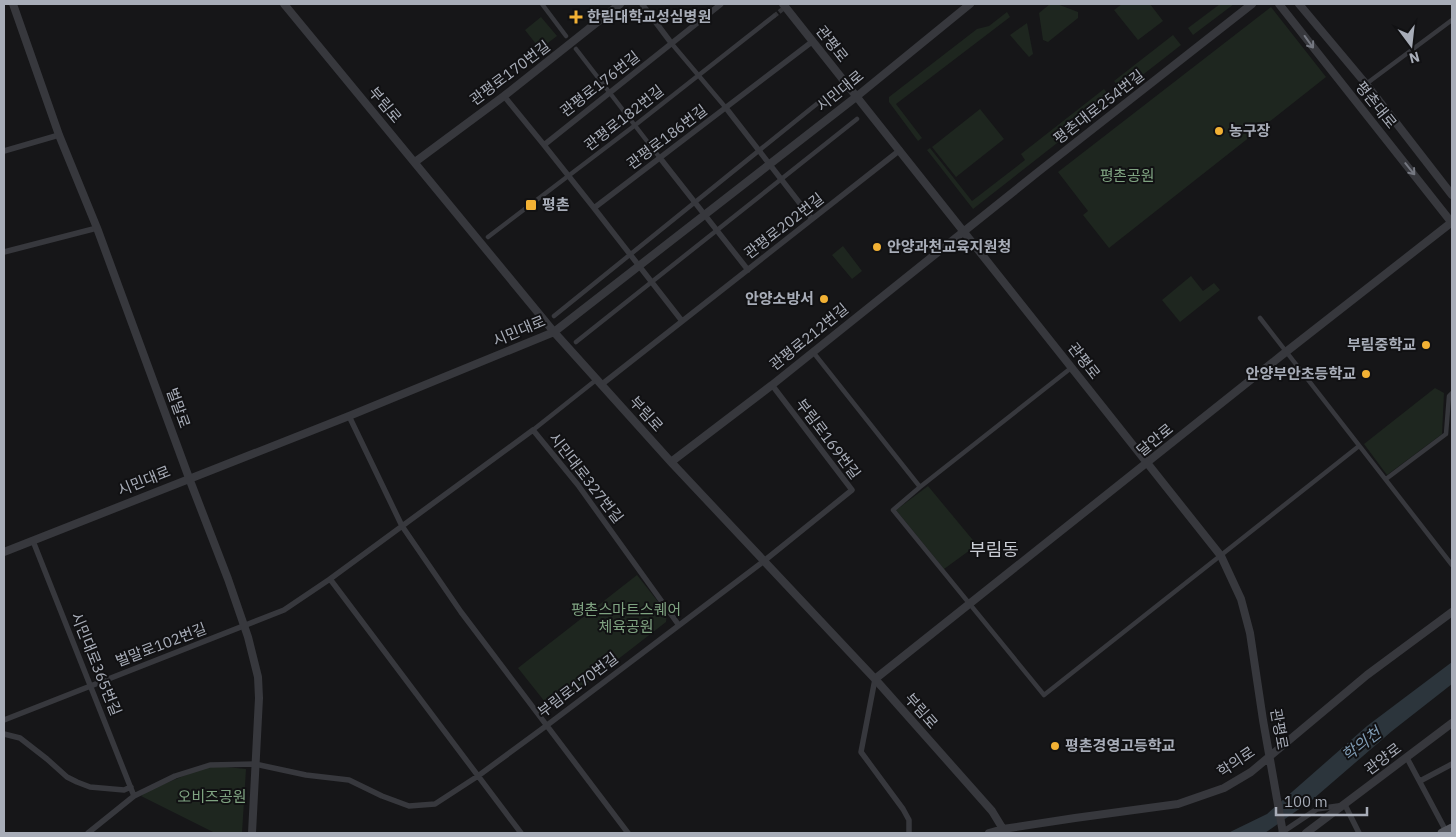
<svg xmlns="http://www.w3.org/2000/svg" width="1456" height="837" font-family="'IBM Plex Sans','Noto Sans KR',sans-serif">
<rect width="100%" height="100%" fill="#161618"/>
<!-- green -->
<path fill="#1e261f" d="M1050,4H1057L1078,12V18L1048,42L1043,40L1039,13Z
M1122,4H1150L1163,21L1138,40L1114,10Z
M1220,4H1234L1193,35L1188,28Z
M1271,7L1326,77L1109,248L1083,215L1088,211L1058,172Z
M1007,12L1010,17L896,104L922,138L918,141L889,102V97L977,29L989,26Z
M541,17L557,36L540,49L525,30Z
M1027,23L1033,54L1029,57L1010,35Z
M1173,35L1181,45L1122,91L1114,81Z
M1104,89L1112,100L973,209L927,150L930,148L972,201L1025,160L1021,154Z
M980,109L1004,139L956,177L932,147Z
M843,246L862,271L852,279L832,255Z
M1191,276L1203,291L1214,283L1220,290L1180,322L1162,300Z
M1435,388L1444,393L1442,434L1387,475L1364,444Z
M928,486L977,545L944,569L896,510Z
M637,575L667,613L666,622L559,705L545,702L518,668Z
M216,766L246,769L242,833H215L141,796L147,791L203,768Z"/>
<!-- water -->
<path fill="#2c353c" d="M1452,662V684L1392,731L1312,800L1265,833H1216L1230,832L1267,814L1367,726Z"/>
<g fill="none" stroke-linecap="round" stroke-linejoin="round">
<!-- pedestrian-tunnel -->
<path stroke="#333438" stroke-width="4.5" stroke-dasharray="4.5 2" stroke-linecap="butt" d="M774,16L789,4"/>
<!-- pedestrian -->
<path stroke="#37383d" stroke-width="4.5" d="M542,4L566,36
M672,44L726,108
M576,49L660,158
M1366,84L1452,20
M488,237L634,126L774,16
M554,316L834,90
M1260,318L1452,565
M576,342L857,119
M813,352L920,487L1071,368
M533,430L596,380
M1386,479L1446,434L1449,396L1452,393
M920,487L893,510L1044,695L1359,446"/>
<!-- minor -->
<path stroke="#37383d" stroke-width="5.5" d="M642,4L672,44
M504,96L544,145L721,4
M726,108L812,219
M544,145L594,208
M4,151L59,135
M660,158L748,270
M4,252L97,228
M682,321L594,208L813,41
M601,385L900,150
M349,416L402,526L461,612L628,833
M33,541L134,796
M330,579L521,833
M875,679L861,752L903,809L909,820V833
M4,720L284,610L330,579L533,430L578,485L678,624
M4,734L20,738L47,759L67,777L77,782L90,787L124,790L131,787
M1407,758L1446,831
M1420,781L1452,764
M88,833L134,796L175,776L210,765L255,764L306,775L349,780L382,796L409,806L435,804L478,776L546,726L764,561L852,490L772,385
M1281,833L1317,809L1345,805L1359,833"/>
<!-- tertiary -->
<path stroke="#37383d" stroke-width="8" d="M13,4L59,135L97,228L189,478L228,579L248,637L258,677L259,698L252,833
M284,4L554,332L671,462L875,679L992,811L1003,829
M783,4L1221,556L1241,599L1250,633L1263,720L1283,833
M1279,4L1452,223
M1299,4L1366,84L1452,195
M415,162L504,96L620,4
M671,462L772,385L1038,172L1252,4
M4,552L349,416L554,332L856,97L970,4
M875,679L1282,355L1452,222
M989,833L1003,829L1075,818L1178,804L1224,788L1251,772L1367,675L1452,612
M1306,833L1452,723"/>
<!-- primary -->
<path stroke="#53555c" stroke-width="9" d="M1442,833L1452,828"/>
</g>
<!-- one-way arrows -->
<defs><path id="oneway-shaft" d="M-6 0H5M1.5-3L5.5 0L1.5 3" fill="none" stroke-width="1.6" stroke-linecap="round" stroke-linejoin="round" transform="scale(1.25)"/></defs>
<g stroke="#757881">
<use href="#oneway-shaft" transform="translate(1309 42) rotate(54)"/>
<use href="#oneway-shaft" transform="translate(1410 169) rotate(51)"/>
</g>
<!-- markers -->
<g fill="#f2b134" stroke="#111113" stroke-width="2">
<path d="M573.5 9.5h5v5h5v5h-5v5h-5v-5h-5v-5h5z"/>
<circle cx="1219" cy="131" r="5"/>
<rect x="525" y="199" width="12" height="12" rx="2.5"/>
<circle cx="877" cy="247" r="5"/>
<circle cx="824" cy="299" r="5"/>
<circle cx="1426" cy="345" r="5"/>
<circle cx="1366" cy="374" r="5"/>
<circle cx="1055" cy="746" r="5"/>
</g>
<g text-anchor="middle" stroke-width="4" stroke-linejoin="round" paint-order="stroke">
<!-- poi labels -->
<g font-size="15" font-weight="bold" fill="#a8adb8" stroke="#111113" text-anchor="start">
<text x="587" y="22">한림대학교성심병원</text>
<text x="1229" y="136">농구장</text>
<text x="542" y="210">평촌</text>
<text x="887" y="252">안양과천교육지원청</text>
<text x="814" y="304" text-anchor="end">안양소방서</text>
<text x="1416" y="350" text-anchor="end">부림중학교</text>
<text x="1356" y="379" text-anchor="end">안양부안초등학교</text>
<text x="1065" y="751">평촌경영고등학교</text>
</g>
<!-- street labels -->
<g font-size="15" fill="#a8adb8" stroke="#111113">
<text transform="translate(832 44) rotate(52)" y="5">관평로</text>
<text transform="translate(510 73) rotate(-37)" y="5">관평로170번길</text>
<text transform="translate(600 84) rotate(-38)" y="5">관평로176번길</text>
<text transform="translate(840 91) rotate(-39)" y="5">시민대로</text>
<text transform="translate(385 105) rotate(50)" y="5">부림로</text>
<text transform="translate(1376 105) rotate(51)" y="5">평촌대로</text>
<text transform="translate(1099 107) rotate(-38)" y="5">평촌대로254번길</text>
<text transform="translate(624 118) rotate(-38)" y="5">관평로182번길</text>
<text transform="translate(667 137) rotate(-37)" y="5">관평로186번길</text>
<text transform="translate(784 226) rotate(-38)" y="5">관평로202번길</text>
<text transform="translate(519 331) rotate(-23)" y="5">시민대로</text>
<text transform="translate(809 337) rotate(-39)" y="5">관평로212번길</text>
<text transform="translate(1084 361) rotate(52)" y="5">관평로</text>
<text transform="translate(178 408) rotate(70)" y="5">벌말로</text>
<text transform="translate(646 414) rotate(48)" y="5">부림로</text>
<text transform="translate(828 439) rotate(53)" y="5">부림로169번길</text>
<text transform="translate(1155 440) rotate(-39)" y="5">달안로</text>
<text transform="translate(586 478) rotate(52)" y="5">시민대로327번길</text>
<text transform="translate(144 481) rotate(-22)" y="5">시민대로</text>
<text transform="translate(161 645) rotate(-21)" y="5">벌말로102번길</text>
<text transform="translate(96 664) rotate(68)" y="5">시민대로365번길</text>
<text transform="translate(578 685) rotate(-37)" y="5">부림로170번길</text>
<text transform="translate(921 711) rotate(49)" y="5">부림로</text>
<text transform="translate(1279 729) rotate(80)" y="5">관평로</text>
<text transform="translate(1383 759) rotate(-37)" y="5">관양로</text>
<text transform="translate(1236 762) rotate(-34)" y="5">학의로</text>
</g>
<!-- park labels -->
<g font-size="15" fill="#7fa381" stroke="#111113">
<text x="1127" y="181">평촌공원</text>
<text x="626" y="615">평촌스마트스퀘어<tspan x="626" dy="17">체육공원</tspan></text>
<text x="212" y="802">오비즈공원</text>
</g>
<!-- water labels -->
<g font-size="16" font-style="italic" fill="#7f9bb3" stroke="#111113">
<text transform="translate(1361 744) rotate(-37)" y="6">학의천</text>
</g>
<!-- quarter labels -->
<g font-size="18" fill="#c9ccd4" stroke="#111113">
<text x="994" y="556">부림동</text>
</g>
</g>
<!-- border -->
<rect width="1456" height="837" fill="none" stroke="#a8adb8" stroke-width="10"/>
<!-- north arrow -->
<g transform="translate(1411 45) rotate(165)" stroke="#111113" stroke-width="4" paint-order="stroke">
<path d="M0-4L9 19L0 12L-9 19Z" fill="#a8adb8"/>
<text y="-8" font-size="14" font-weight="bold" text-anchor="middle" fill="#a8adb8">N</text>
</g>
<!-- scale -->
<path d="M1276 807v8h91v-8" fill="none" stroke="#a8adb8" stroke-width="2.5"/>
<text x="1284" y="807" font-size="15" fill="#a8adb8" stroke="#111113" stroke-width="4" paint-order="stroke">100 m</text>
</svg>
